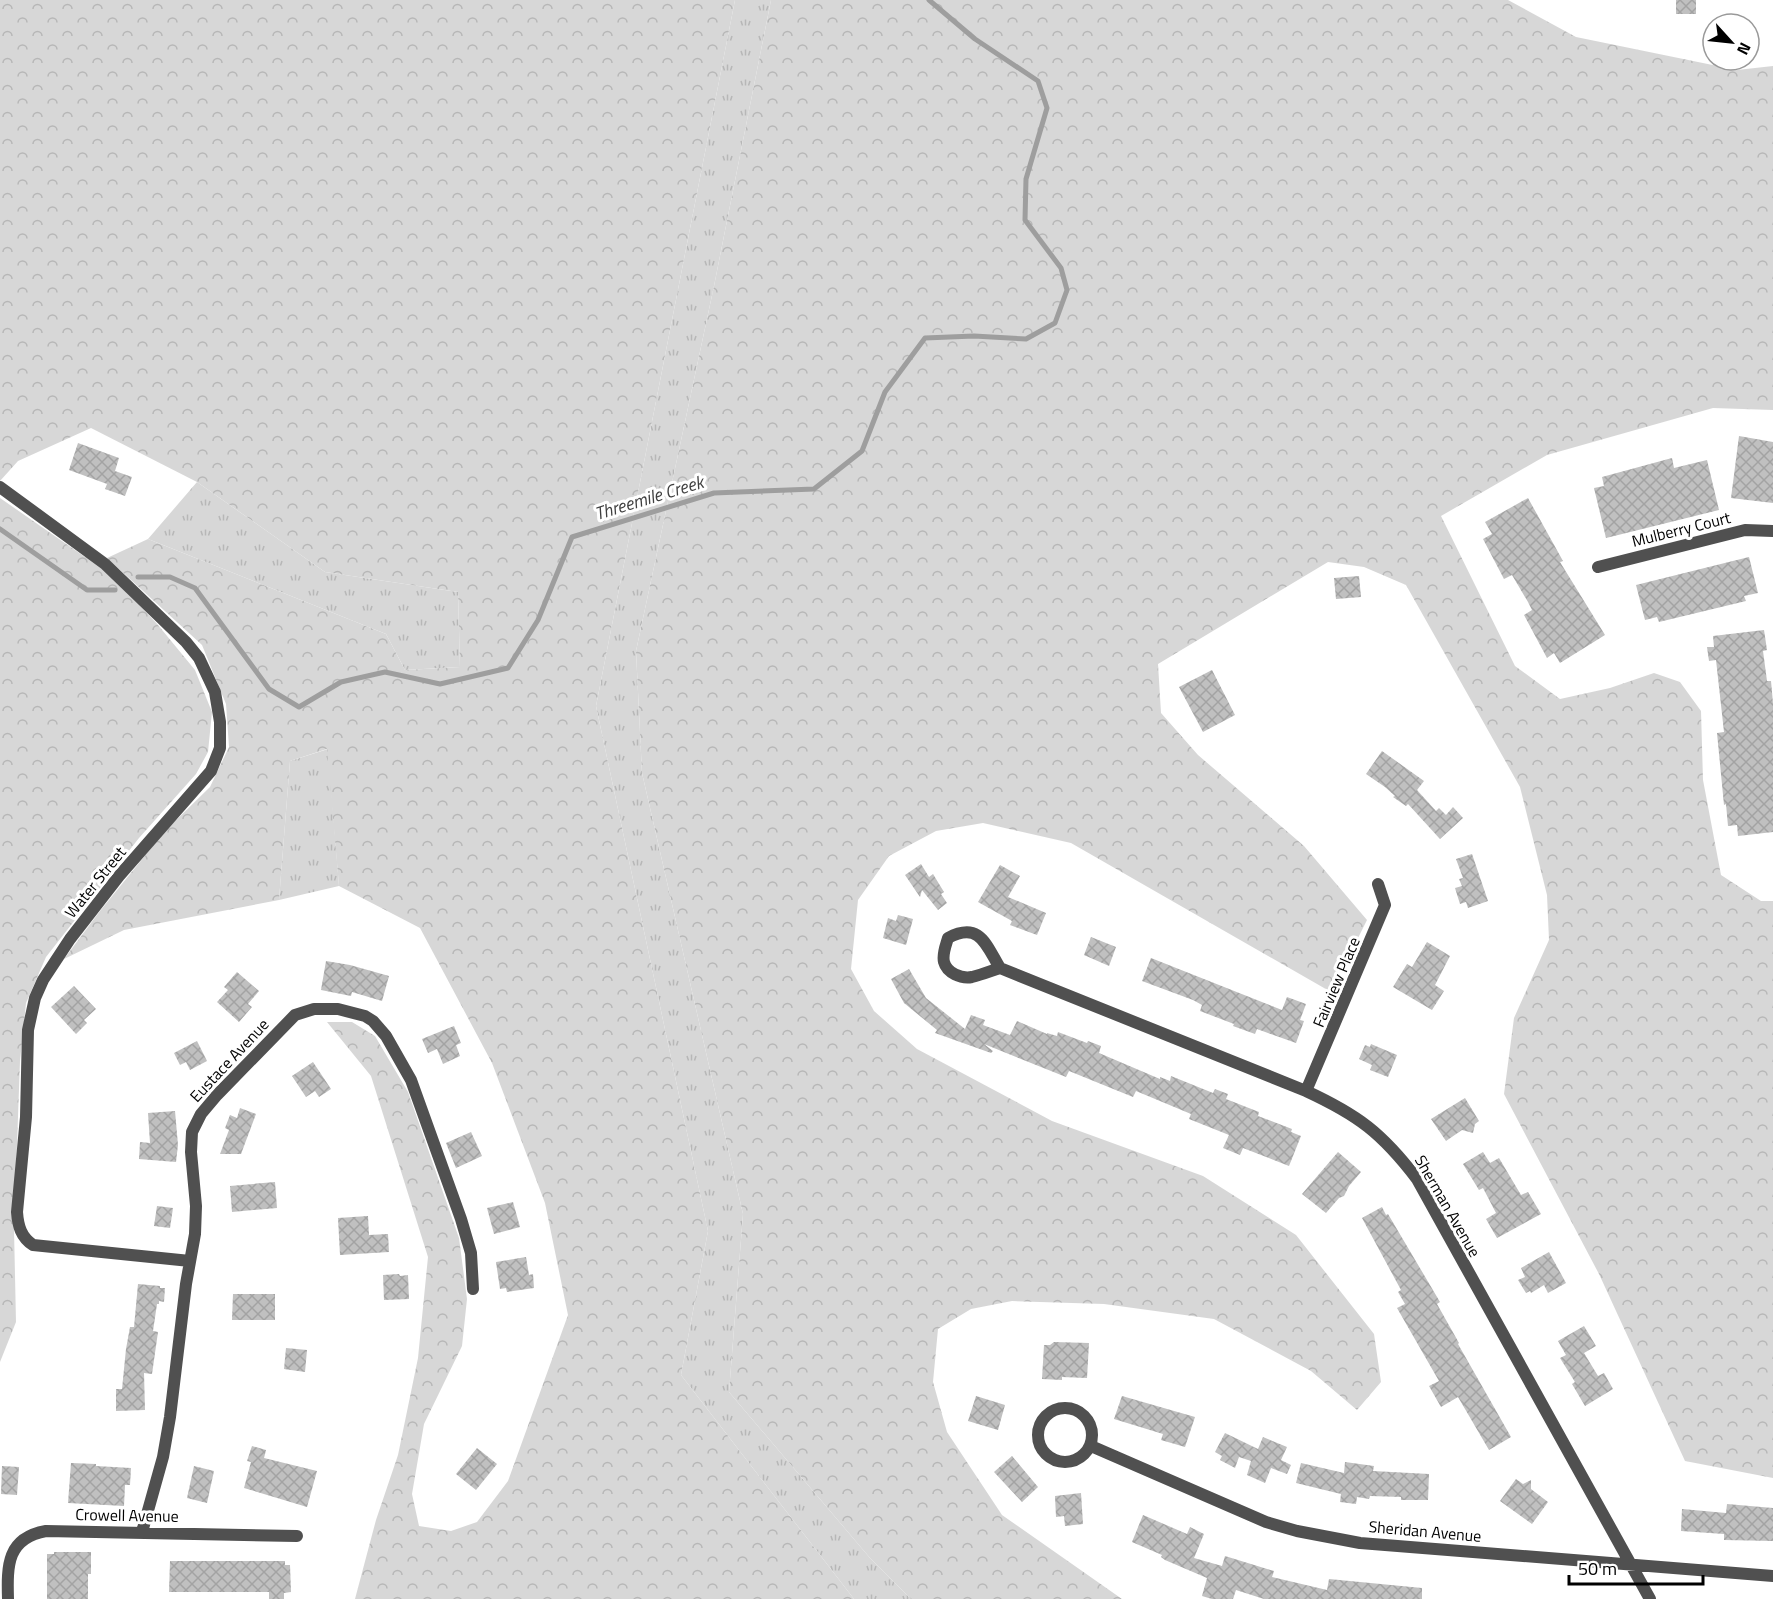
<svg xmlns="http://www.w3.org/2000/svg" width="1773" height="1599" font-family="'Titillium Web',sans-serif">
<defs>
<pattern id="grass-tufts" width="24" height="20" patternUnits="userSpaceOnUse" patternTransform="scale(1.5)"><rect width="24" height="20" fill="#d7d7d7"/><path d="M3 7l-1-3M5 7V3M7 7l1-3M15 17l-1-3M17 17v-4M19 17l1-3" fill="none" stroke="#b7b7b7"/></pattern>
<pattern id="forest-crowns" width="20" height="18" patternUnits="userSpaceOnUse" patternTransform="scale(1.5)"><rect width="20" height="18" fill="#d7d7d7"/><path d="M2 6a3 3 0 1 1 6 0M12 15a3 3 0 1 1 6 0" fill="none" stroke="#b7b7b7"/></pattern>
<pattern id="building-cross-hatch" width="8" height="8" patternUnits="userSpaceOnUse" patternTransform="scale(1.5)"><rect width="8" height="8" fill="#c0c0c0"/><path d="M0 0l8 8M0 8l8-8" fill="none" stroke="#a3a3a3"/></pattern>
</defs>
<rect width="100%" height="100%" fill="#fff"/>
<!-- grass -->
<path fill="url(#grass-tufts)" d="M735,0H771L714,286L636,651L642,773L743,1214L729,1392L870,1558L911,1599H854L681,1375L708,1231L596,706Z
M197,482L325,572L458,592L460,667L405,670L386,634L148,539Z
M328,749L339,886L279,900L290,761Z"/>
<!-- forest -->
<path fill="url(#forest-crowns)" d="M0,0H735L596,706L708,1231L681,1375L854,1599H355L376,1520L398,1455L418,1358L428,1257L371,1076L327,1022H352L375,1036L408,1092L459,1238L467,1299L462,1346L424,1424L412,1494L419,1526L451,1531L477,1522L508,1481L568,1315L545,1203L492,1063L420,928L339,886L327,749L290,761L279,900L124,930L64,959L100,911L165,831L210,787L229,747L226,704L202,645L107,558L148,539L386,634L405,670L460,667L458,592L325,572L197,482L91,428L18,461L0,481Z
M771,0H1508L1576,37L1737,70L1773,66V410L1713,408L1547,455L1441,516L1515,666L1560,699L1610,688L1654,673L1680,682L1701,711L1703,780L1721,875L1761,901H1773V1478L1685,1461L1599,1274L1504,1094L1514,1018L1549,940L1547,895L1520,787L1406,585L1364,567L1328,562L1158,664L1161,713L1198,755L1304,846L1367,920L1331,992L1071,843L983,823L936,831L889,856L858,900L851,969L874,1011L917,1049L1052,1121L1203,1176L1296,1235L1374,1334L1381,1382L1357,1410L1311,1371L1214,1319L1104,1304L1012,1301L971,1309L938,1329L933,1382L947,1432L1002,1515L1122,1599H911L870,1558L729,1392L743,1214L642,773L636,651L714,286Z
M0,498L85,557L95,556L158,625L195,670L212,712L208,752L196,774L139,838L46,957L26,1003L20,1061L14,1229L16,1322L0,1362Z"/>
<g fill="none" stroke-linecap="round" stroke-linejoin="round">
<!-- stream -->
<path stroke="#9e9e9e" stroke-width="5" d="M0,529L87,590H115
M138,577H170L195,588L269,689L299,707L341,682L385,672L440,684L508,668L538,620L572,537L714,493L814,489L862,451L885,392L925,338L974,336L1026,339L1055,323L1067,290L1061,268L1025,220L1026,179L1047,108L1038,81L975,39L929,0"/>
</g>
<!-- building -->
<path fill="url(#building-cross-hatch)" d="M1676,0H1696V14H1676Z
M1739,436L1773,442V503L1731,498Z
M78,443L119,458L115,471L132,477L125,496L105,489L107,484L69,470Z
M1672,458L1674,468L1707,460L1719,510L1606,538L1594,488L1604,486L1602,477Z
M1528,498L1563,561L1560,562L1605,635L1560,663L1554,653L1547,658L1524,615L1532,610L1528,602L1512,575L1504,579L1483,539L1492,534L1485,522Z
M1749,557L1758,593L1744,596L1746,601L1659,622L1657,617L1645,620L1636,585Z
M1359,576L1361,597L1336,599L1334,578Z
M1764,630L1767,650L1763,651L1767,681H1771L1773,703V832L1738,836L1737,825L1728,826L1726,804L1724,805L1717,733L1724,732L1716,660L1709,661L1707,647H1714L1713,636Z
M1212,670L1235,715L1203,732L1179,687Z
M1382,751L1424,781L1417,790L1436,811L1439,808L1446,815L1453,807L1463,818L1440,839L1408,804L1406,806L1393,797L1395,796L1385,787L1366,774Z
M1472,854L1488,901L1468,908L1466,902L1460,904L1455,888L1462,886L1459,879L1463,878L1456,859Z
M921,864L929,877L933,874L944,892L941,894L947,903L938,910L922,890L920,897L905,875Z
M1000,865L1020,876L1008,897L1046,913L1037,935L1010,925L1012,921L978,902Z
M898,915L913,919L906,945L883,938L888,918L896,921Z
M1091,937L1116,947L1109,966L1084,955Z
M1427,942L1450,956L1435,985L1444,991L1432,1010L1393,987L1407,964L1412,967Z
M1151,958L1282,1010L1287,997L1306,1004L1300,1020L1304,1021L1296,1043L1257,1029L1255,1034L1233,1026L1234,1024L1200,1011L1202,1005L1193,1000L1142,981Z
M326,961L350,965L389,976L382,1001L352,992L351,996L321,990Z
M909,969L926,998L965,1029L971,1015L985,1020L983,1025L1010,1035L1017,1021L1047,1034V1033L1057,1036L1058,1032L1087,1043L1088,1041L1101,1046L1099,1053L1160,1079V1077L1170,1081L1171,1076L1213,1093L1215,1089L1228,1094L1226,1099L1259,1112L1258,1116L1292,1129L1291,1132L1301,1136L1289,1166L1243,1148L1240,1155L1223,1148L1229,1135L1189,1119L1191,1114L1136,1091L1133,1097L1069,1071L1066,1077L984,1044L993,1051L991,1053L935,1033L937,1030L904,1003L891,979Z
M237,972L259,991L248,1004L252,1007L239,1022L217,1002L228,990L224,987Z
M74,986L96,1009L84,1020L87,1023L76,1034L51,1007Z
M454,1026L461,1043L456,1045L460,1056L443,1064L437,1049L428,1053L422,1039Z
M197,1041L207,1061L190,1070L186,1062L180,1065L174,1053Z
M1371,1044L1397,1055L1388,1077L1370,1070L1372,1065L1359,1059L1365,1045L1370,1047Z
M313,1062L331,1089L319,1097L315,1091L306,1097L292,1076Z
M1465,1098L1479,1121L1475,1124L1473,1133L1462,1130L1446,1141L1431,1119Z
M240,1108L256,1114L241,1154H220L229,1130L225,1128L230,1115L237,1118Z
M175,1111L178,1145L176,1162L139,1159L140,1142L150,1143L148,1113Z
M471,1132L482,1156L456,1168L446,1143Z
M1338,1152L1361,1172L1349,1186L1344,1196L1339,1198L1326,1213L1302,1194Z
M1483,1152L1490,1163L1499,1158L1521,1195L1528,1192L1541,1214L1497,1238L1486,1219L1496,1213L1483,1188L1479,1190L1463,1164Z
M275,1182L277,1208L232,1212L230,1186Z
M513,1202L520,1227L494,1234L487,1208Z
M157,1206L173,1208L170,1228L154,1226Z
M1382,1207L1386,1215L1388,1214L1440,1302L1437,1304L1459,1343L1458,1344L1511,1437L1489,1450L1458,1397L1441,1407L1429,1386L1439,1381L1397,1308L1405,1304L1398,1292L1401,1290L1362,1218Z
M368,1216L369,1235L388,1234L389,1252L340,1255L338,1218Z
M1549,1252L1566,1283L1548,1293L1544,1285L1531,1293L1530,1291L1526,1293L1518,1280L1525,1277L1521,1268Z
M526,1257L529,1275L533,1274L534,1288L507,1292L506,1288L500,1289L496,1262Z
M399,1274L400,1276L408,1275L409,1299L384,1300L383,1275Z
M138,1284L160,1286V1288H165L164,1302L159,1301V1304H157L153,1331L158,1332L152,1374L144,1373L145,1410L116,1411V1389H122L126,1349L130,1327H134Z
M233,1294H275V1320H232Z
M1584,1326L1596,1346L1584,1353L1598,1376L1604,1373L1613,1389L1585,1406L1572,1384L1575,1382L1560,1358L1566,1355L1558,1341Z
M1054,1342L1089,1343L1087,1378L1062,1377V1380L1042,1379L1044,1345H1050Z
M286,1348L307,1350L305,1372L284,1369Z
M976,1396L1005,1405L998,1430L968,1421Z
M1122,1396L1195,1417L1185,1447L1161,1440L1163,1434L1114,1419Z
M1225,1433L1258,1449L1263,1437L1287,1447L1281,1460L1291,1465L1287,1474L1271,1468L1265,1483L1247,1475L1251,1461L1239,1457L1235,1468L1220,1460L1222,1456L1215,1452Z
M252,1446L266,1450L264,1458L317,1471L307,1507L244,1488L251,1462L247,1461Z
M477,1448L497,1464L476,1490L456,1474Z
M1012,1456L1038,1487L1022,1502L994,1472Z
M1345,1462L1374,1466L1373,1471L1429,1474L1428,1500H1401V1497L1370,1496L1369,1499L1357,1497L1356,1504L1340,1502L1341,1494L1296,1483L1301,1463L1344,1473Z
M71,1463L96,1464V1466L131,1468L130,1485H125L124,1506L68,1503Z
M2,1466L19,1467L17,1495L1,1494Z
M194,1466L214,1471L207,1503L187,1498Z
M1516,1479L1523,1484L1531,1480V1489L1548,1502L1532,1524L1500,1501Z
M1081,1493L1083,1524L1065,1526L1064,1516L1056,1517L1055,1496Z
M1727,1504L1773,1508V1541L1724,1540V1534L1681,1531L1682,1509L1726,1513Z
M1143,1515L1187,1534L1190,1527L1204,1534L1194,1558L1222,1566L1225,1556L1274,1571L1272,1577L1327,1590L1329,1579L1422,1588V1599H1264L1236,1590L1233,1599H1212L1202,1596L1207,1578L1165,1560L1161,1557L1162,1555L1132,1542Z
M54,1552H91V1574H88V1599H47V1554H54Z
M170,1561H285V1565H290L291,1592L284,1593V1599H269V1592H169Z"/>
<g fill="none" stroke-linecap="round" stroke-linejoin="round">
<!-- minor -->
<path stroke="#505050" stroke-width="12" d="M0,487L105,564L186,642L199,658L215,692L220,722V748L211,771L119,876L70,939L43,980L35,998L28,1030L26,1117L17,1212C18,1226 21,1237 33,1245L190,1261
M1598,567L1745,530L1773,531
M1000,968C991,971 981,975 972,977C961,979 947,973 944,962C942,954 946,945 948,938C980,921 986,945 1000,968L1306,1091C1358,1115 1382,1133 1417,1179L1650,1599
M1306,1091L1385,905L1378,884
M1038 1435a27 27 0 1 1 54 0a27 27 0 1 1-54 0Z
M1091,1446L1266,1522L1297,1531L1360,1543L1773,1576
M142,1532L163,1457L170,1417L186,1284L195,1234L196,1206L191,1152L192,1132L201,1114L217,1095L295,1015L314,1009H338L365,1016L373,1021L386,1036L411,1080L461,1219L471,1253L473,1289
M8,1599C7,1565 7,1538 46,1531L297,1536"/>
</g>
<g text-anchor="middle" stroke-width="6" stroke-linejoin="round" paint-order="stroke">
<!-- street labels -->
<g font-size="16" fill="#000" stroke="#fff">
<text transform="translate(1681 529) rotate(-14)" y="6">Mulberry Court</text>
<text transform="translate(95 882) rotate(-51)" y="6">Water Street</text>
<text transform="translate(1336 982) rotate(-67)" y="6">Fairview Place</text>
<text transform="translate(229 1060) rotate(-47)" y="6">Eustace Avenue</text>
<text transform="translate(1448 1206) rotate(60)" y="6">Sherman Avenue</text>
<text transform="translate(127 1515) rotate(1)" y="6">Crowell Avenue</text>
<text transform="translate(1425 1531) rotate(5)" y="6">Sheridan Avenue</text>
</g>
<!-- water labels -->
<g font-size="18" font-style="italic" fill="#3f3f3f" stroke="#fff">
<text transform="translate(649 498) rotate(-17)" y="6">Threemile Creek</text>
</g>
</g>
<!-- north arrow -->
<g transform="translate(1731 42) rotate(117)"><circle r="28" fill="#ffffff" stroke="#999999" stroke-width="1.5"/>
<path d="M0-4.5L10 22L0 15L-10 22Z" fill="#000000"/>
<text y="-9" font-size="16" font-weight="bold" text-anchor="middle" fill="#000000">N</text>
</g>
<!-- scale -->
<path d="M1569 1575v9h134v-9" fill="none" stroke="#000000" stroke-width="3"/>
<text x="1578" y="1575" font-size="18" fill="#000000" stroke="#ffffff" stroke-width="4.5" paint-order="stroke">50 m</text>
</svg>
